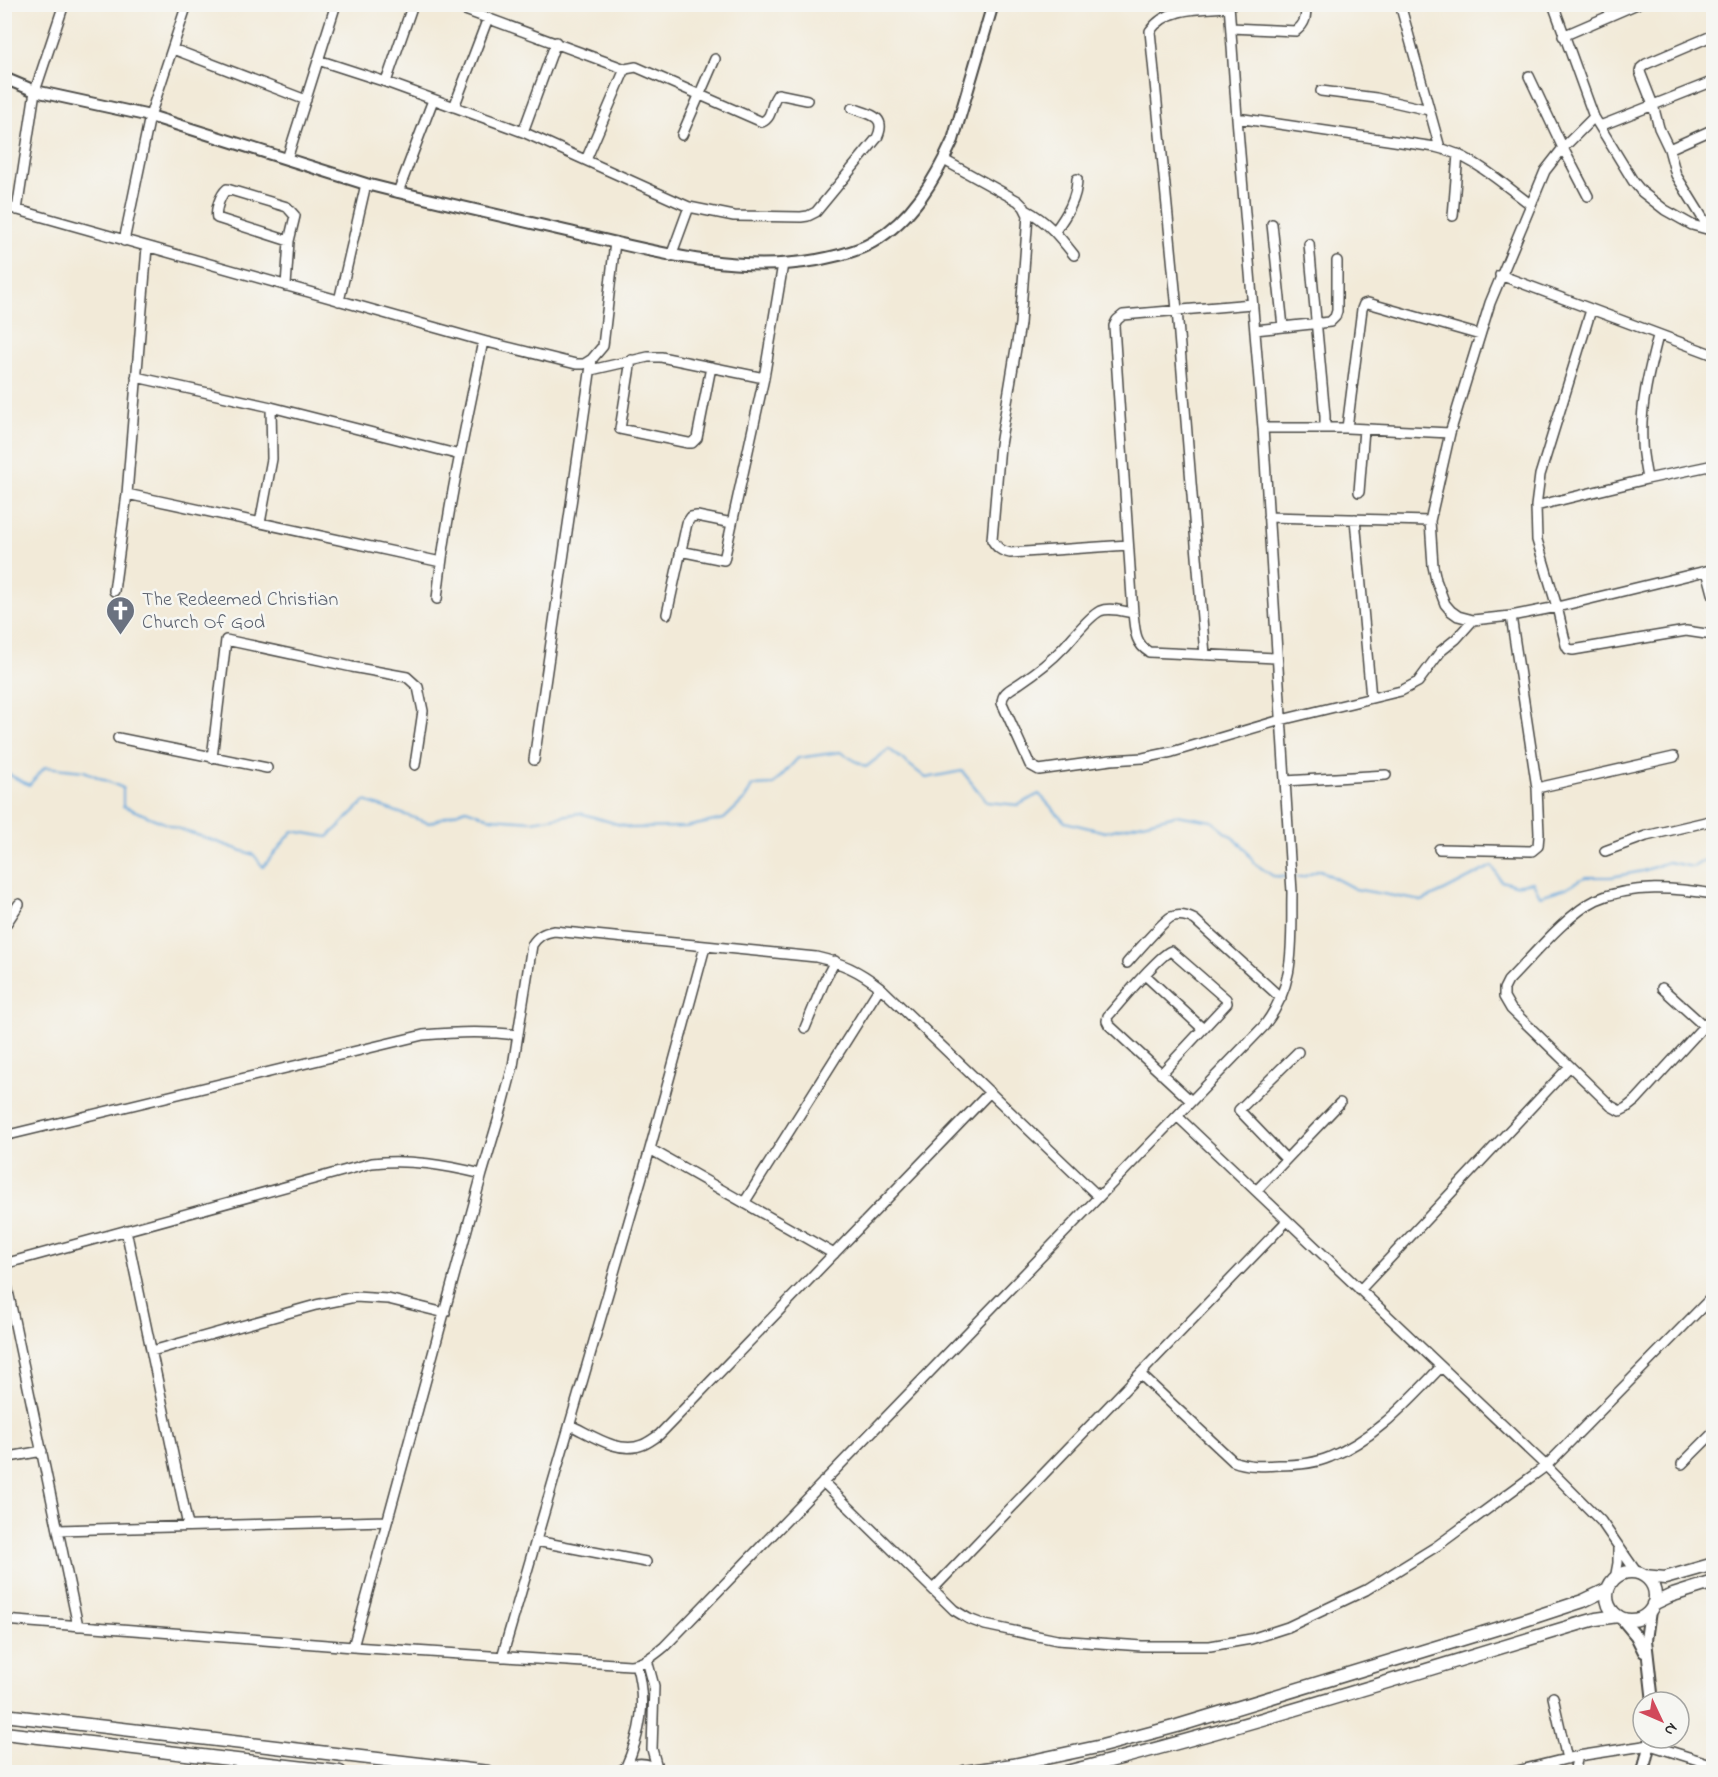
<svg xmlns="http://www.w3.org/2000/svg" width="1718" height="1777" font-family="'Indie Flower',sans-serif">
<rect width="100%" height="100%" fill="#f6f6f2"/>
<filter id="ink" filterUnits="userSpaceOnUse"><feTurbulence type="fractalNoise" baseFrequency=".0167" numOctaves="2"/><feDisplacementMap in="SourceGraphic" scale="12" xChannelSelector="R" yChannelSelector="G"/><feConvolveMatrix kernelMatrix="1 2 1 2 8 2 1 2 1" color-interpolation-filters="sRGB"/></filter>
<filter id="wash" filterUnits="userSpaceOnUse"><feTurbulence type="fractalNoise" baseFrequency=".008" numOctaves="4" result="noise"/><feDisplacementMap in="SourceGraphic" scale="24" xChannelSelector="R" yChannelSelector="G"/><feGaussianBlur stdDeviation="1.35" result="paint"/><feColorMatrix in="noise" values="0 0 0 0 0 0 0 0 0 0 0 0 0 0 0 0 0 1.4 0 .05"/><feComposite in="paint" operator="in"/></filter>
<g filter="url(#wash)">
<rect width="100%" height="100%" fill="#f2ead8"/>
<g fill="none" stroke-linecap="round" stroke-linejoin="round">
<!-- stream -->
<path stroke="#6aa9dc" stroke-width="2" d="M4,772L29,785L45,767L84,771L123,788V806L174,827L254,855L263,867L293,831L328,837L365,801L429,823L466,809L491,818L532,821L580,813L631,828L686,827L724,819L745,799L752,786L773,785L798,758L840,752L866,767L889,749L926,778L962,771L987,802L1018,805L1039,794L1065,822L1105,832L1176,815L1212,821L1243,846L1254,863L1273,876L1288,877
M1294,877H1303L1320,870L1355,889L1422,901L1446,890L1492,866L1501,881L1515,885L1533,882L1540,896L1566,888L1585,877H1611L1643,871L1668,862L1693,867L1714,855"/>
</g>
</g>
<g filter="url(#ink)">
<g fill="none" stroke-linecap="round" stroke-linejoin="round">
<defs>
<path id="minor" d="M449,4L625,69L636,67L762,122C774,117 770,102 778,94L807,100
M1400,4L1440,148
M1553,4L1594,117L1633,181L1642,192L1665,210L1692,225L1714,231
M1231,28L1296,31C1306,23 1306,17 1306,4
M1563,36L1637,4
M173,49L306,100
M318,60L386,82L523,132L689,207L734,216L801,217L808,216L816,212L877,138C888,115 868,114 852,108
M1529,76L1563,148L1588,196
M386,82L413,4
M1321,91L1376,98L1429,110
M454,107L488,18
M1594,117L1563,148L1545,171L1490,303L1450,433L1430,521L1433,566L1436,580L1445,604L1451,611L1458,616L1473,620L1511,616L1557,607L1714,569
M1237,118L1435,147C1472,155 1500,182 1530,204
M1600,126L1714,81
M523,132L556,42
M682,135L715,59
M1669,149L1714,129
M287,159L336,4
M586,160L625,69
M944,160L1018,201L1024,207L1028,215L1020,324L1000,445L992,540C997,548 1001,551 1010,553L1128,545
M398,192L433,100
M4,206L483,341L576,364H584L592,359L603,346L615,242
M17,210L35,91L64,4
M1026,210C1047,221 1059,236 1074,255
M1453,216L1458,154
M1272,224L1283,327
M1710,230L1676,175L1669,149L1659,128L1653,105L1640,72L1641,68L1646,64L1714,35
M1055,231C1066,216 1077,199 1077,179
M124,241L150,116L187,4
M1309,244L1325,416V428
M671,256L689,207
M1500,275L1714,355
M286,286L289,241L295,216L287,207L227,189C220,195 215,210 217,218L289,241
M339,301L366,184
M1252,304L1123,315L1117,320L1114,326L1133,613C1135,628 1134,643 1149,652L1276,658
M1591,310L1540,475L1536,506L1537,540L1557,607L1566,645L1568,649L1573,650L1686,631L1713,635
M1255,330L1330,322L1335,317L1337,311V261
M631,360L620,429L688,443H692L697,438L711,367
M591,370L648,357H661L764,378
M136,377L271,407L460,455
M1263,428H1347L1450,433
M1347,428L1362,309L1364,304L1368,303L1480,335
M1647,479C1645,466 1642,454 1642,442C1640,405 1649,371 1658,336
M1359,492L1364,429
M127,494L441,562
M1536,506L1647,479L1714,465
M1268,517L1430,521
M1355,519L1371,698
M260,523L272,459L271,407
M680,551L724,560L764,378L783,264
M1707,571L1714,597
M114,591L127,494L147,247
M437,599C446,512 466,427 483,341
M1133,613C1123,611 1109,607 1100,611C1088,617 1073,638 1063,648C1050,662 1035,673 1020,683C1011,689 1002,692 1002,703L1030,765L1039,770L1111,760L1143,758L1172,752L1281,720L1401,691L1418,682L1441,651L1456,639L1473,620
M667,614L687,523L691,517L697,516L732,523
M1205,655L1177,310L1150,31C1167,6 1202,9 1229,7
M118,738L267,768
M212,758L226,640L352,667L407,677L418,687L423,711L415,765
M534,760L592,359
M1285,781L1386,775
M1537,788L1674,757
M1439,849L1532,851L1538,846L1539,834L1537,788L1511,616
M1605,851L1646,836L1714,820
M1714,894C1676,888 1632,884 1596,900C1567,914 1531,958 1508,981L1504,989V997L1511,1009L1611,1106L1620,1111L1626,1108L1636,1100L1714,1015
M4,927L19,904
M1127,963C1136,953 1162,922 1171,917C1179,914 1188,916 1195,920L1281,998
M1145,975L1203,1029
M1662,988L1704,1026
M805,1028L824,982L835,961
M1161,1074L1227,1003L1226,999L1171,951C1160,954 1119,1004 1108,1016L1107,1021L1109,1025L1191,1101
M1177,1116L1546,1466L1601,1521L1637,1573
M4,1136L423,1035C455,1032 486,1031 518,1035
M650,1149L834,1254
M1286,1159L1239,1110L1298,1052
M1256,1191L1340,1103
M744,1203L880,987
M126,1230L188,1526
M4,1264L372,1163C410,1159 445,1165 482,1174
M4,1272L78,1626
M1360,1290L1570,1066
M152,1351L316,1305L355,1297L388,1299L445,1313
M1140,1374L1233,1461C1248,1467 1264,1466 1279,1465C1296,1465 1314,1464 1330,1457C1375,1439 1408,1401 1441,1367
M570,1425C590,1434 619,1455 642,1445C648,1443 654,1438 659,1435L990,1092
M4,1458L42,1451
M1682,1464L1714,1432
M823,1482L954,1610L969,1619L985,1625L1057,1640L1142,1646H1210L1251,1639L1288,1627L1366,1590L1437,1546L1546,1466L1714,1295
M58,1530L386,1521
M536,1541L646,1562
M1615,1579L1618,1563V1548
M933,1589L1287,1221
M4,1620L353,1647L630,1665C644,1664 654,1655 664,1647L1264,1026C1297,982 1291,944 1292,892L1263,428L1237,118L1229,4
M353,1647L482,1174L503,1104L513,1066L532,945C538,936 543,933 554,931L816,957C842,963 858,970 880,987L1099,1197
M502,1657L650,1149L705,947
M647,1660L654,1686L652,1749L658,1771
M1553,1697L1567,1759
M625,1769C641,1733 647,1702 636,1664
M1513,1772L1578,1756L1650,1745L1714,1765
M1574,1772L1578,1756"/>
<path id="tertiary" d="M4,78L35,91L150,116L366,184L398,192C454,205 510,218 566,231C648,250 732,275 817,260C836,256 856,252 873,242C912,219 935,180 953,140L993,4
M1650,1611L1646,1640L1653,1702
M1621,1618L1636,1636L1644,1652
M1643,1772L1651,1738"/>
<path id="secondary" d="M1607 1596a24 24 0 1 1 48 0a24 24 0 1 1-48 0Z
M1644,1576L1665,1578L1714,1564
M1653,1604L1670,1596L1714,1582
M4,1715L488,1772
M4,1733L340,1772
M621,1772C634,1763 647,1763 660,1772
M964,1772L1013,1765L1102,1746L1177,1726L1522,1621L1583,1601L1608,1589
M1066,1772C1240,1729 1411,1674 1582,1623L1596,1619L1618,1616"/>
</defs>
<!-- minor casing -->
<use href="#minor" stroke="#494845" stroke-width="12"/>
<!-- tertiary casing -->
<use href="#tertiary" stroke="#494845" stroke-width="14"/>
<!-- secondary casing -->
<use href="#secondary" stroke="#494845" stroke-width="15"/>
<!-- minor -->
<use href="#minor" stroke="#fff" stroke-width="9"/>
<!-- tertiary -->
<use href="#tertiary" stroke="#fff" stroke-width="10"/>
<!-- secondary -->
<use href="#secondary" stroke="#fff" stroke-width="12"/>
</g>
</g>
<!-- icons -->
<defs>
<symbol id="church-pin" viewBox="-11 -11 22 30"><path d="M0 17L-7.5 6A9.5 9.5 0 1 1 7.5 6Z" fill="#6b7280" stroke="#f6f6f2"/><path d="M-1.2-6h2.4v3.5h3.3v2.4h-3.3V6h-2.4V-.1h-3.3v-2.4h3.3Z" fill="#fff"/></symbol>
</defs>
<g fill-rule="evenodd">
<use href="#church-pin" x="104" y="594" width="33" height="45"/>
</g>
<g text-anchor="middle" stroke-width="5" stroke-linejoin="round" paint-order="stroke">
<!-- worship labels -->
<g font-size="20" fill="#5b616d" stroke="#f6f6f2" text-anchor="start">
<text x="142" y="605">The Redeemed Christian<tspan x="142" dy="23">Church Of God</tspan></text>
</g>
</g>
<!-- margin -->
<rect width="1718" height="1777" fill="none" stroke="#f6f6f2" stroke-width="24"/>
<!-- north arrow -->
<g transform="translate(1661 1720) rotate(134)"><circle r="28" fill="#f6f6f2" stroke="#a5a5a2" stroke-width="1.5"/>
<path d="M0-4.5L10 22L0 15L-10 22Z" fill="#d1495b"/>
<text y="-9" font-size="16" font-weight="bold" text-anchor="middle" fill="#2b2b2b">N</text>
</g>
</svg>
